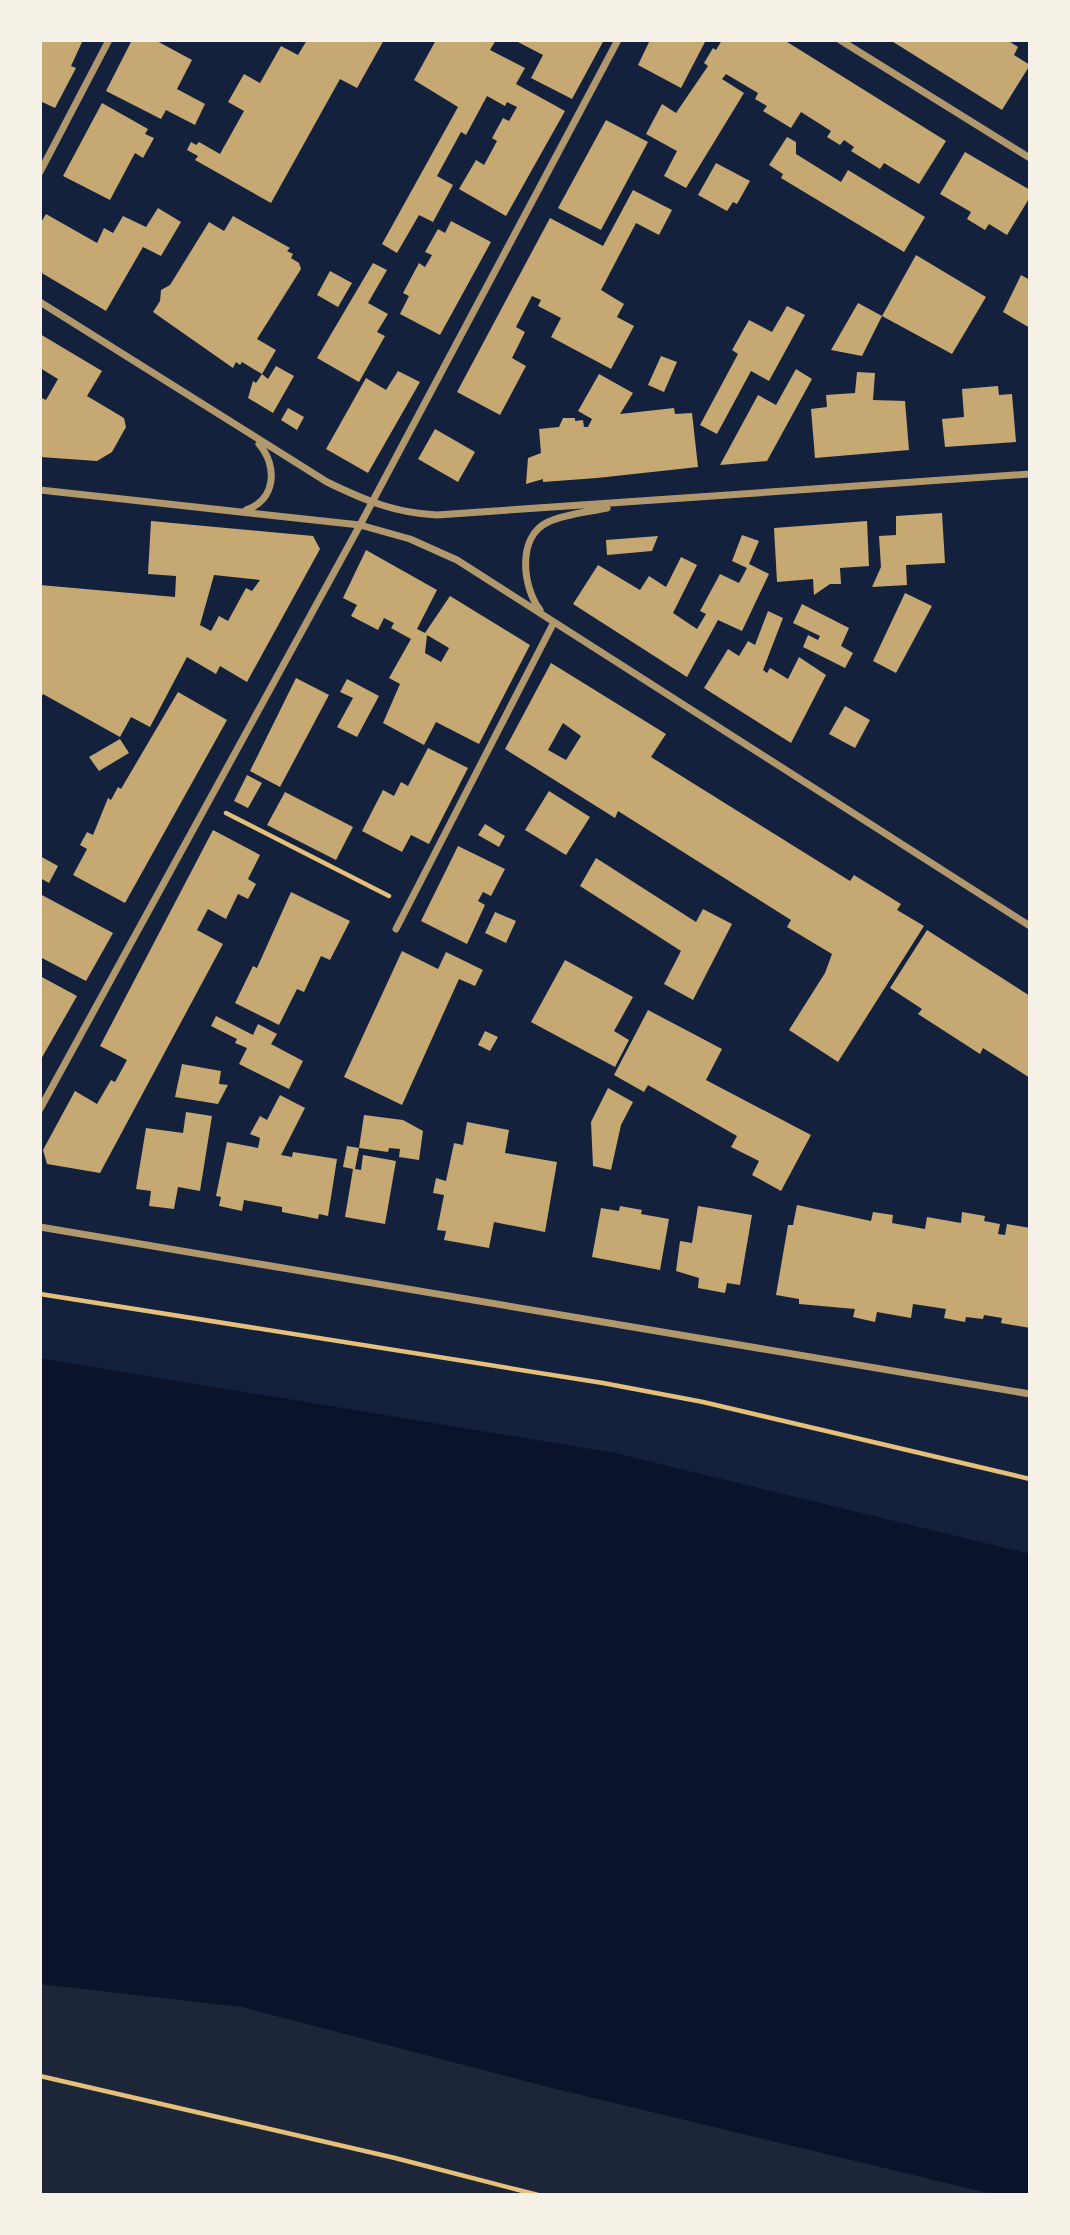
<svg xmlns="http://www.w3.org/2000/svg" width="1070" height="2235" font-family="'Golos Text',sans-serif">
<rect width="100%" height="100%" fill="#14213d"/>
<!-- green -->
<path fill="#1d2539" d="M40,1984L242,2007L548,2087L995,2195H40Z"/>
<!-- water -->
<path fill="#0b132b" d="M40,1358L615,1453L1030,1554V2195H997L548,2087L242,2007L40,1984Z"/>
<!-- building -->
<path fill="#c6a872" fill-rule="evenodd" d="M40,40H83L71,66L76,68L55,108L40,101Z
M132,40H155L192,60L177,89L205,104L195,125L166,110L161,119L106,91Z
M307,40H384L357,88L340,79L271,203L195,160L198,156L187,150L191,142L196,145L199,142L220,154L244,111L228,102L244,74L260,83L281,46L298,55Z
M436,40H496L490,50L525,68L516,84L565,111L506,216L459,189L476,160L484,165L497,141L492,138L503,118L509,121L517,107L507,102L505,106L487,96L466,135L461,132L437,176L453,185L433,222L419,215L397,253L382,244L458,107L414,80Z
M514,40H604L572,99L531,78L543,55Z
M650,40H706L681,88L638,65Z
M722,40H784L946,141L919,184L884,163L880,169L851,151L854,147L844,140L840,145L827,137L831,131L801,112L791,128L763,111L767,106L755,99L758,93L726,74L722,79L744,93L686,188L664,176L677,151L646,134L662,104L676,113L708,66L704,63L713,48L716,50Z
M890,40H1007L1018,47L1014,55L1030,65L1002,110Z
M102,103L148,129L145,134L154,138L143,158L135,153L110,200L63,176Z
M606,120L648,142L601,230L558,208Z
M787,137L796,142V154L841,182L848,170L925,217L904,252L781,178L783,174L769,165Z
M965,152L1030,190V197L1007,235L989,224L985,230L967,219L971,212L940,194Z
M716,163L750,181L737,204L733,202L727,211L698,195Z
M633,190L672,210L659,235L636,223L601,290L624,304L617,317L634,326L611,369L551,337L561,318L538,306L541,300L532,296L516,327L525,332L512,358L526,366L500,415L457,392L550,218L603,246Z
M158,208L181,222L161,256L143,247L106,311L40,272V224L46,214L97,243L104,228L113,233L123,216L146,227Z
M233,216L290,248L287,251L293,254L291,258L299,263L301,269L257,339L276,350L262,374L242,362L240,365L236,362L233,368L153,312L160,301L161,290L170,285L209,222L224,231Z
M451,221L491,242L440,335L400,314L409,296L403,293L419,263L425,267L432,255L425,252L438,229L445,233Z
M916,255L986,297L952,354L882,316Z
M373,263L387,270L368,303L388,314L377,332L385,336L359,382L317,358Z
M330,271L352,283L338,307L317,295Z
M1021,275L1030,280V328L1003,312Z
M858,303L882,316L862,356L831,350Z
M787,306L805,315L769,381L751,371L717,434L700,425L738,354L732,350L749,320L772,332Z
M40,334L102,371L87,396L124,418L126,427L112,452L97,461L40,457V397L46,400L58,379L40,368Z
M661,356L677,362L664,392L648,385Z
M276,366L294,376L273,413L248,398L253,381L256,383L262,374L268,379Z
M796,369L812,379L767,461L720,465L758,395L776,405Z
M398,371L420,382L368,473L326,449L366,378L386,390Z
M857,372L875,373L873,400L905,401L909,450L815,458L811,409L827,407L826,395L855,393Z
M599,374L633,393L620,414L674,408L675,414L692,413L698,467L597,478L543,482V479L526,484L528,458L541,453L539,429L559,427L563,418H575V421L583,420L584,427H588L592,419L578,411Z
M998,386L999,395L1012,394L1016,442L945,447L942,419L964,417L962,389Z
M288,408L304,417L297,430L281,420Z
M435,429L475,452L458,482L418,459Z
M942,513L945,563L906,565L907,585L872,587L881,567L879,536L896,535V516Z
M151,521L313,536L320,549L247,682L220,666L216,674L187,657L150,727L131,717L120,737L43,694L40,701V585L175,597L176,576L148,574ZM214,575L260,580L252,591L246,588L228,621L219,616L211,631L200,625Z
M867,521L869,566L840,568L841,584H830L814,595L813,579L777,582L774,528Z
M742,535L759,541L749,564L769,574L742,631L718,620L687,677L573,604L598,565L640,590L649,576L666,587L681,557L697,565L673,613L697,629L706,614L700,611L720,574L739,583L747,568L732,561Z
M658,536L652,551L607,555L606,540Z
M366,550L437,590L417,629L425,633L450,596L530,645L479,744L436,722L424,745L383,723L400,684L389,678L411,639L391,628L394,623L384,618L378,630L351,616L357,605L343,598ZM427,635L449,648L441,662L425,653Z
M905,593L932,606L896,673L873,661Z
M802,604L849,628L841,646L853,653L845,668L803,647L808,635L818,640L820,636L793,623Z
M768,611L783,618L763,670L767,673L770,668L788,679L799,657L826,675L791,743L704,688L728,649L739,656L748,641L755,645Z
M551,663L666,734L651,757L850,881L854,875L901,904L897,910L924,926L838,1062L789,1030L825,973L832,954L787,927L791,920L618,811L615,818L505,749ZM563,723L581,736L566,760L548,750Z
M296,678L329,695L280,787L250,771Z
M347,679L379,696L357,737L337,727L353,698L340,692Z
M178,692L227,720L125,903L73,875L87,849L80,845L87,832L93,835L108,798L111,800L118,787L121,789Z
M845,706L870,720L855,748L829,734Z
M120,739L129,753L99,771L89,757Z
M428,748L468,768L429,844L411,835L402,852L362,831L383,790L394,796L401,782L408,786Z
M247,775L262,783L248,808L234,801Z
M549,791L590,817L566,855L525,830Z
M285,792L353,827L336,860L267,825Z
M485,824L505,836L499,847L478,835Z
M213,830L260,855L248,879L256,884L248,899L238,894L226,919L208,909L197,930L223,944L100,1173L47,1164L43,1150L75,1091L97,1104L111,1080L115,1082L127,1060L100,1046Z
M458,846L505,869L491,896L483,892L478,901L485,905L467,944L421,921Z
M40,856L58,866L49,883L40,878Z
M596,858L696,922L703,909L732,924L693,1000L664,984L681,951L580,886Z
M291,892L350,921L330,960L321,956L304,992L297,989L279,1025L235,1003L253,966L257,968Z
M40,894L113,933L86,981L40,957Z
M495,912L516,921L506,943L485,933Z
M927,930L1030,996V1078L983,1048L980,1054L918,1014L922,1009L890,988Z
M402,951L438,969L446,952L483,970L475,986L459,979L402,1105L344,1077Z
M565,960L633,997L614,1031L629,1040L615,1067L531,1022Z
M40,976L77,996L40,1061Z
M648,1010L722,1049L706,1080L811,1135L781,1191L752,1175L759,1161L731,1147L737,1136L648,1085L644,1092L614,1075Z
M216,1016L253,1035L258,1024L277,1034L271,1044L303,1061L289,1089L239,1064L247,1048L235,1043L237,1039L211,1026Z
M485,1031L498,1037L490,1051L478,1045Z
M182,1064L221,1071L219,1084L228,1085L218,1104L175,1097Z
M608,1088L633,1102L621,1125L611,1170L593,1166L591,1122Z
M280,1095L305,1108L281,1155L292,1157L293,1152L337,1159L328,1216L319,1214L318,1219L282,1212V1207L244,1200L242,1211L219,1206L221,1197L216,1196L227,1142L258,1148L260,1138L250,1134L260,1116L267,1120Z
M186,1112L212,1116L200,1191L178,1187L174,1209L149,1206L151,1191L136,1189L146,1128L183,1133Z
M364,1115L403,1120L423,1131L419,1160L399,1157L400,1149L389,1148L388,1152L359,1148Z
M467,1122L509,1130L505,1153L557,1162L545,1232L494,1222L489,1248L444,1240L446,1231L437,1230L444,1195L433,1193L436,1178L446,1181L454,1143L463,1145Z
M347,1146L359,1148L355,1169L361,1170L363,1155L396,1161L385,1224L345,1217L353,1169L343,1167Z
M797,1205L871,1221L873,1212L893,1215L892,1223L925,1229L927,1217L961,1223L962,1212L985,1216L984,1221L1000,1224L998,1234L1005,1235L1007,1224L1030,1228V1328L1001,1323L1002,1318L984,1315L983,1319L966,1317L965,1322L944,1318L946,1309L913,1304L911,1318L877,1312L875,1322L853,1317L855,1309L799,1304V1299L776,1295L788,1225H793Z
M620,1206L642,1210L641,1214L669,1219L660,1270L592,1257L601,1208L619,1211Z
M698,1206L752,1215L740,1285L727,1283L725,1293L698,1288L699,1278L676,1271L680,1241L692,1243Z"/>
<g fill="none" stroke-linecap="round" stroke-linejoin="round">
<!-- path -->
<path stroke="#e5c07b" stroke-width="4.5" d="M226,813L389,896
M40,1294L603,1383L703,1402L1030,1479
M40,2076L395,2158L538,2195"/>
<!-- minor -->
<path stroke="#b1986c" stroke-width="7" d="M840,40L1030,158
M40,172L109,40
M40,302L327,482C364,500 395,513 437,515L1030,474
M40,490L360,525L410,539L457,560L1030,926
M246,510C276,500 278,466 259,444
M540,610C523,588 516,537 548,522C565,514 588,512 607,508
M396,929L554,622
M40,1109L360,525L618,40
M40,1227L1030,1394"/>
</g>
<!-- border -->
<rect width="1070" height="2235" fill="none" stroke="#f6f1e7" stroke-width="84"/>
</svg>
